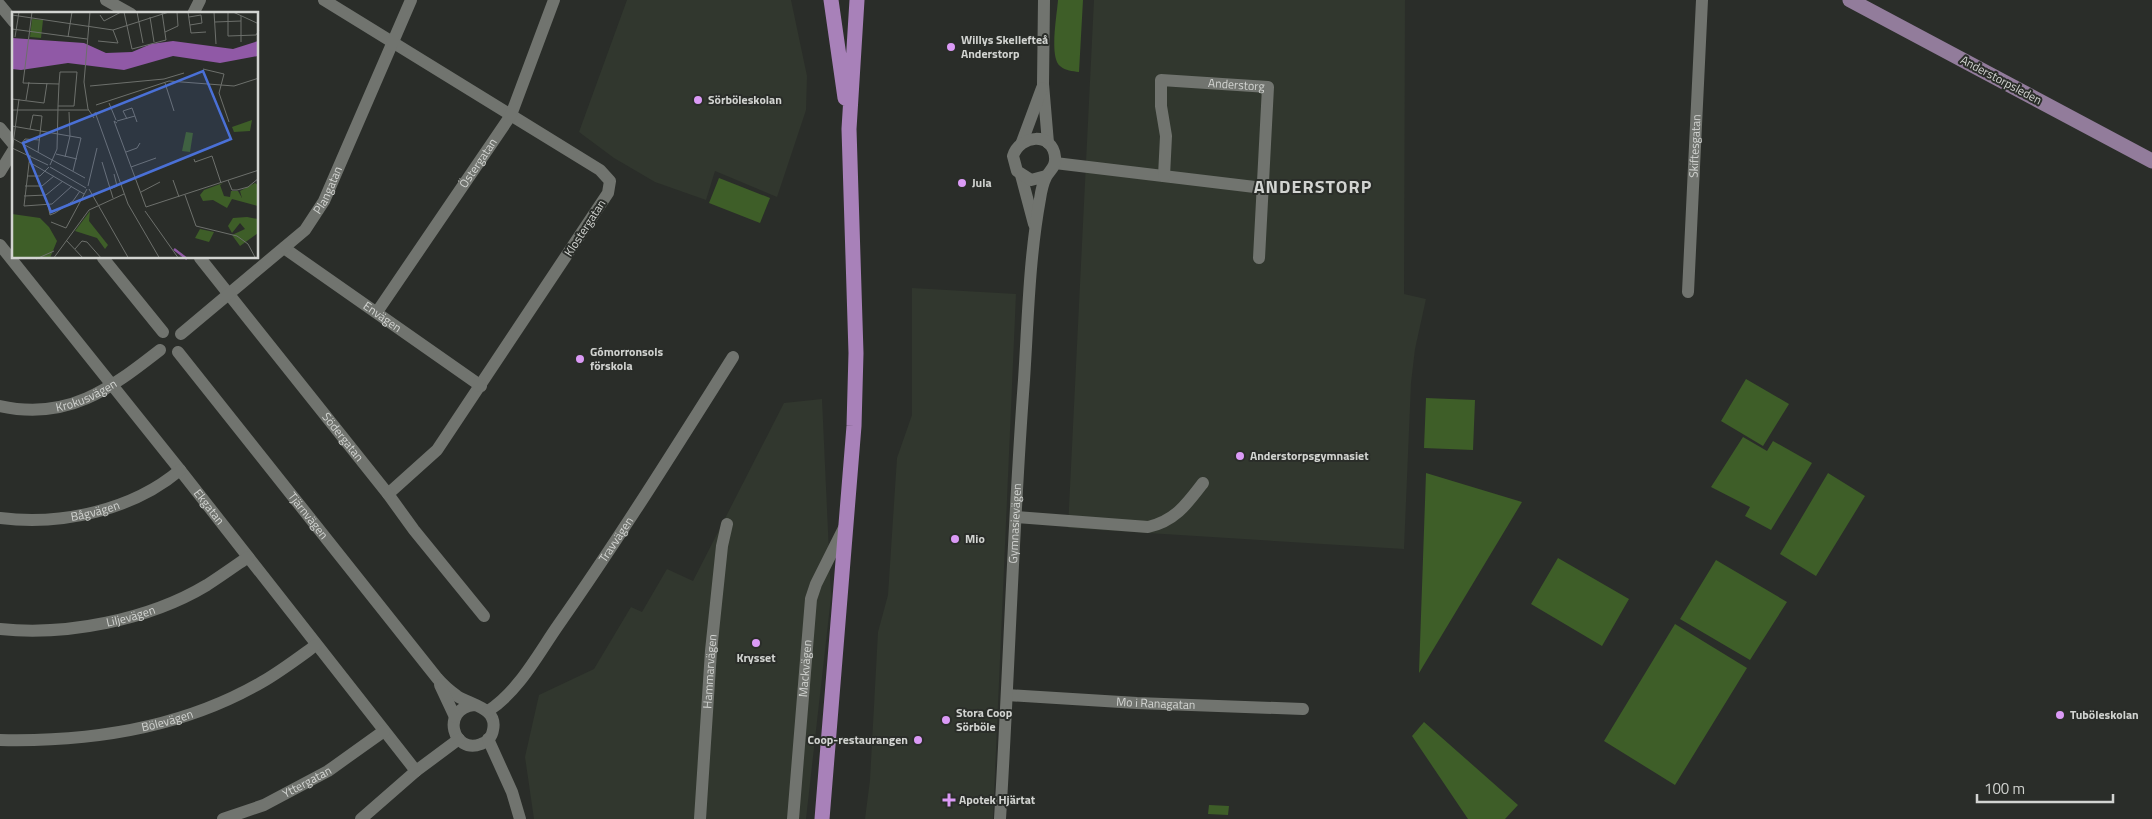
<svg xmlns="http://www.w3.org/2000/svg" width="2152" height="819" font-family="'Titillium Web',sans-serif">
<rect width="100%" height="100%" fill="#2a2d29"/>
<!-- built -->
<path fill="#31372e" d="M627,0H791L807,76L806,110L777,197L715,171L706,200L655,182L614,158L579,132Z
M1094,0H1405L1404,294L1373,293L1404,294L1426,299L1415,349L1411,383L1404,549L1068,528Z
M912,288L1016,294L993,819H865L870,780L878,632L888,595L897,458L912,415Z
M822,399L831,597L806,819H534L525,757L539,695L594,669L631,607L642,612L667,569L693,581L784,403Z"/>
<!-- green -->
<path fill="#3e5e28" d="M1058,0H1083L1079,72C1072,71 1066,71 1060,66C1049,57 1057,15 1058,0Z
M719,178L770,198L760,223L709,203Z
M1746,379L1789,404L1763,446L1721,421Z
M1426,398L1475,400L1473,450L1424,448Z
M1743,437L1767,451L1773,441L1812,463L1771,530L1745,516L1750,507L1711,487Z
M1426,473L1522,502L1419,673Z
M1828,473L1865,496L1816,576L1780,554Z
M1558,558L1629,599L1602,646L1531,604Z
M1716,560L1787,602L1750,660L1680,619Z
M1675,624L1747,668L1675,785L1604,741Z
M1424,722L1518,805L1505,819H1468L1412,736Z
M1209,805L1229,806L1228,815L1208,814Z"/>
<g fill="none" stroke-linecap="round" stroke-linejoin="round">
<!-- minor -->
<g stroke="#71746f" stroke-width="12">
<path d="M106,0L131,14"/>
<path d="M324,0L600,170L610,181L608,193L437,450L388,494"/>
<path d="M1044,0L1043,84L1048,143"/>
<path d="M0,5L14,22"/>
<path d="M193,14L200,0"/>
<path d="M0,128L14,145"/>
<path d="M1022,142L1042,88"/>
<path d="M1055,163L1263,188"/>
<path d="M0,172L14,149"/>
<path d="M1021,175L1034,224"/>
<path id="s1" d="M1164,176L1166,136L1161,106V80L1268,87L1259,258"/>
<path id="s2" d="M0,245L180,470L416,771"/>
<path id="s3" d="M284,248L481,386"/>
<path d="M103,258L163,332"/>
<path id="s4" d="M200,258L388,494L414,530L484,616"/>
<path id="s5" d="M1688,292L1702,0"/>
<path id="s6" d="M377,312L511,115L554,0"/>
<path id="s7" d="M181,334L305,230L324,201L411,0"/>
<path id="s8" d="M178,352L437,678C443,685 450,691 457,696C471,705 498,708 493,730C492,737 487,742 481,744C453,755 440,709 474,705"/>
<path id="s9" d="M0,406C68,421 110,389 160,350"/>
<path d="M1016,517L1148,527C1175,521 1187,504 1203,483"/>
<path id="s10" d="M0,518C61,526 133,510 180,470"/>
<path id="s11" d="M0,629C66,636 149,620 207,585C221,576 235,566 248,557"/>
<path d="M440,685L455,717"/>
<path id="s12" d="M1007,695L1137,703L1303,709"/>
<path id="s13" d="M488,711C519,691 538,654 559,624C620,537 676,447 733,357"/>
<path d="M488,739L512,792L520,819"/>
<path id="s14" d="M0,740C90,742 183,728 262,682C281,671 298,658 316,645"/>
<path id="s15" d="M223,819L264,805L328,771L384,731"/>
<path d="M361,819L416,771L459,739"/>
<path id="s16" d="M700,819L711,651L722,546L727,524"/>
<path id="s17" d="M793,819L811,599L816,584L844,528"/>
<path id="s18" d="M1000,819C1009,673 1013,526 1024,380C1028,320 1029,259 1040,199C1041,192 1043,183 1046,177C1050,170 1056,167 1055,157C1053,132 1020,134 1013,156L1017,171L1031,180L1046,176"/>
</g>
<!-- major -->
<path stroke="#927c9b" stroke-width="15" d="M1850,0L2152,161"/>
<!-- highway -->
<path stroke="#a881b9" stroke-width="15" d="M831,0L845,98
M822,819L854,426L856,353L849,129L857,0"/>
</g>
<!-- markers -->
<g fill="#db9af6" stroke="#2a2d29" stroke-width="2">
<circle cx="951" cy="47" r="5"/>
<circle cx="698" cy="100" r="5"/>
<circle cx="962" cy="183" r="5"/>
<circle cx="580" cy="359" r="5"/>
<circle cx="1240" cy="456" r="5"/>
<circle cx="955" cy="539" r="5"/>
<circle cx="756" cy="643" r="5"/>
<circle cx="2060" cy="715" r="5"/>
<circle cx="946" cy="720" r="5"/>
<circle cx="918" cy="740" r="5"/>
<path d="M946.5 792.5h5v5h5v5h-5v5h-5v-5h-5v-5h5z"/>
</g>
<g text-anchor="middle" stroke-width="4" stroke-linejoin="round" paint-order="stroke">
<!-- poi labels -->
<g font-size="12" font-weight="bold" fill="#d2d4d1" stroke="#2a2d29" text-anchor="start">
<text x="961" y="44">Willys Skellefteå<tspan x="961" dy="14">Anderstorp</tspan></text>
<text x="708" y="104">Sörböleskolan</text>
<text x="972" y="187">Jula</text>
<text x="590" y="356">Gómorronsols<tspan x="590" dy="14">förskola</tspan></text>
<text x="1250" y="460">Anderstorpsgymnasiet</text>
<text x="965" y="543">Mio</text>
<text x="756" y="662" text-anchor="middle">Krysset</text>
<text x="956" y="717">Stora Coop<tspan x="956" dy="14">Sörböle</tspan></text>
<text x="2070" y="719">Tuböleskolan</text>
<text x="908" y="744" text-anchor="end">Coop-restaurangen</text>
<text x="959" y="804">Apotek Hjärtat</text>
</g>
<!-- street labels -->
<g font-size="12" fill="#d2d4d1" stroke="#2a2d29">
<text transform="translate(2001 80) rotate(28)" y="4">Anderstorpsleden</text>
<text dy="4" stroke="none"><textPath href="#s1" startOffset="172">Anderstorg</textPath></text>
<text dy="4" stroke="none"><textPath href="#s5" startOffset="146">Skiftesgatan</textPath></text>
<text dy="4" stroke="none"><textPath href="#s6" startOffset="180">Östergatan</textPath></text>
<text dy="4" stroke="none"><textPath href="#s7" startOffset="208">Plangatan</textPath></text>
<text transform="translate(585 228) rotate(-57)" y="4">Klostergatan</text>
<text dy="4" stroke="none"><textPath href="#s3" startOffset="120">Envägen</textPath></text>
<text dy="4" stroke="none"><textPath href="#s9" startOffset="89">Krokusvägen</textPath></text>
<text dy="4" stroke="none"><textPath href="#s4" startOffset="229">Södergatan</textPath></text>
<text dy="4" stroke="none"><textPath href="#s2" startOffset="335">Ekgatan</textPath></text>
<text dy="4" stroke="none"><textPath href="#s10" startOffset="96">Bågvägen</textPath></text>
<text dy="4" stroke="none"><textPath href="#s8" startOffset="209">Tjärnvägen</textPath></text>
<text dy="4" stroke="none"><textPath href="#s18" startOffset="296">Gymnasievägen</textPath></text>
<text dy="4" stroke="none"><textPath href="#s13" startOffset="215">Travvägen</textPath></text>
<text dy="4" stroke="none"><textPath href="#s11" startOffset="132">Liljevägen</textPath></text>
<text dy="4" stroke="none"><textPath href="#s17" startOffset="151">Mackvägen</textPath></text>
<text dy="4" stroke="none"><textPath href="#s16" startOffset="148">Hammarvägen</textPath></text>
<text dy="4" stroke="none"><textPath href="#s12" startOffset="149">Mo i Ranagatan</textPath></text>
<text dy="4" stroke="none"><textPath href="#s14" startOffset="169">Bölevägen</textPath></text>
<text dy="4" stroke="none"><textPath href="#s15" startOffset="92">Yttergatan</textPath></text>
</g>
<!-- district labels -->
<g font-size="18" font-weight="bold" letter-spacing="1" fill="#d2d4d1" stroke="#2a2d29">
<text x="1313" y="193">ANDERSTORP</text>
</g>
</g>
<!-- overview -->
<g transform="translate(12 12)">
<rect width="246" height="246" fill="#2a2d29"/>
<path d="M20,7L31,8L29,26L18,25ZM240,108L238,119L222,120L220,115ZM174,120L181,121L178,140L170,139ZM211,171L208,173L212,184L218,185L219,179H226L230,186L228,179L243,171L246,173V194L220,187L215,196L201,188L191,189L188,183L192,178ZM78,199L77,209L96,233L93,237L85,226L63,219ZM0,202L28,206L37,215L45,229L38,246H0ZM235,205L246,207V221L228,234L220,223L233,217L228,211L220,221L216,214L221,206ZM188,217L202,220L197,230L183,226Z" fill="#3e5e28"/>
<path d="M0,26L72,31L94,41L120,40L139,32L161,29L221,37L246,29V44L208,51L161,44L112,58L56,51L9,58L0,57Z" fill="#9059a6"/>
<path fill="none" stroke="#9059a6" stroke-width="2.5" d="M162,237L175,247"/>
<path fill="none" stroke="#6d706c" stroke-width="1" d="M20,0L11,71L47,72M78,0L72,70L76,97L82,106M112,0L120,37L154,28L150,0M125,0L131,31M176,0L179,21L194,20M202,0L204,32M216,0V24L244,23L247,18M221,0L247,12M0,3L101,18L157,0M88,3L92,9L109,0M229,4V30M138,5L142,30M177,5L189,3L190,11L178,13M203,10L229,9M0,17L75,27M153,20L166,14L165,0M3,25L7,0M56,25L60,0M86,29L106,31L101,18M191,57L212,62L207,81L217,110M153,71L162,99M78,74L152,67L172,61M0,87L32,91L35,71M14,88L17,70M97,91L104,108M84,93L157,69L222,74L247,66M0,98H77M83,100L116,192L148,247M115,107L111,99L120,96L125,110M105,109L123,104M105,111L102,109L134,195M0,114L69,126L61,159M18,117L21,103L30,104L26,140M0,126L73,166M10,131L13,127L28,128M0,136L36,153M0,140L7,87M114,140L125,136L128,131M44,142L65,147M18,143L12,194L40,192L60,174M53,145L58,124L57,100M182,147L183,150L200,144L209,171M17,150L72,182M90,150L101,186M38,153L45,137L46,96V94L47,72L48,60H65L62,94H46M38,155L74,176M119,155L144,146M15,164H28L37,155M161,168L167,185M216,168L220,178H225L236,175L247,166M13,174H30L42,164M76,174L85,136M77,177L117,247M98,177L105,174L102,162M129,180L148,170M173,183L184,214L225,224L236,232L244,247M12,184L34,183L51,169M36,193L38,203L43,201L61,189L68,179M134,195L247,158M133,199L167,247M39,210L54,216L75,177M54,228L72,247M63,237L70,229L75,230L90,247M24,247L42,239M41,247L77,198L112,182"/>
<path fill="#4a70d6" fill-opacity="0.15" stroke="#4a70d6" stroke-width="2.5" d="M191,59L219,127L39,200L11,131Z"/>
<rect width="246" height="246" fill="none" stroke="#d2d4d1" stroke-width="2.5"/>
</g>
<!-- scale -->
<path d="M1977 794v8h136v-8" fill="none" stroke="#d2d4d1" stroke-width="2.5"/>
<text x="1984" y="794" font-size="15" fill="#d2d4d1" stroke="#2a2d29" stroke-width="4" paint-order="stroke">100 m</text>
</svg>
